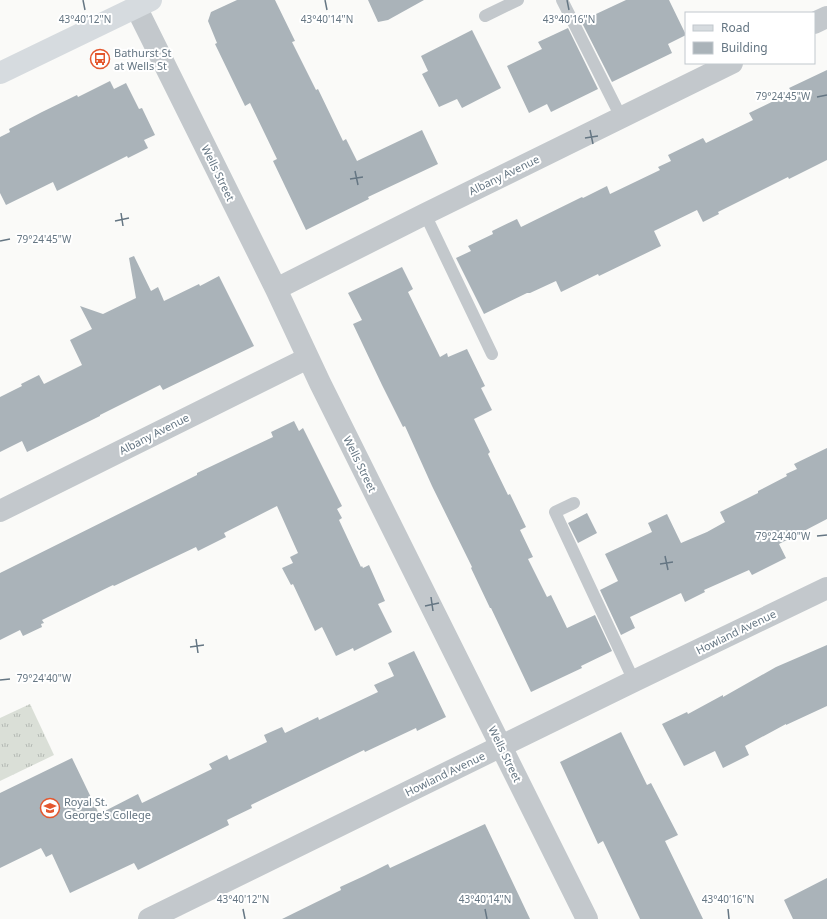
<svg xmlns="http://www.w3.org/2000/svg" width="827" height="919" font-family="'Noto Sans',sans-serif">
<defs>
<pattern id="grass-tufts" width="24" height="20" patternUnits="userSpaceOnUse"><rect width="24" height="20" fill="#dadfd7"/><path d="M3 7l-1-3M5 7V3M7 7l1-3M15 17l-1-3M17 17v-4M19 17l1-3" fill="none" stroke="#b4b9b4"/></pattern>
</defs>
<rect width="100%" height="100%" fill="#fafaf8"/>
<!-- grass -->
<path fill="url(#grass-tufts)" d="M30,704L54,755L0,781V718Z"/>
<!-- building -->
<path fill="#aab3b9" d="M237,0H275L295,41L292,42L316,90L318,89L343,141L346,139L357,161L422,130L438,164L368,197L369,199L306,230L273,161L277,159L250,103L245,106L215,44L217,43L208,21L211,12Z
M368,0H424L388,20L378,22Z
M626,0H669L686,35L668,44L672,53L612,82L581,21Z
M568,28L598,89L551,112L547,104L529,113L507,66L542,49L538,42Z
M472,30L501,88L462,108L457,99L439,107L422,74L428,71L421,56Z
M827,70V160L789,179L788,177L718,212L719,214L703,222L697,210L654,231L661,246L599,276L598,274L561,292L556,281L530,293H527L484,314L456,258L471,251L468,246L493,234L492,231L517,219L521,227L582,197L583,198L607,186L610,194L660,170L658,167L671,161L668,155L703,138L706,143L753,120L749,113L792,92L789,88Z
M110,81L114,89L126,83L139,109L142,108L155,135L144,140L148,148L128,158L127,156L57,191L53,182L6,205L0,193V137L10,132L9,129L42,112L77,95L78,97Z
M134,256L151,291L158,287L164,301L199,284L200,286L219,276L254,346L163,390L160,385L100,415V416L27,452L22,441L0,452V397L22,386L21,384L39,375L44,384L82,365L70,340L92,329L80,306L103,314L136,298L129,258Z
M402,267L413,289L408,292L440,357L447,353L448,357L467,349L485,386L481,388L492,410L474,419L490,452L488,454L508,495L510,494L526,527L520,530L533,557L528,559L547,597L551,595L567,628L595,615L612,651L581,666L582,668L531,692L491,608H490L471,568L472,567L432,486L405,426L403,427L382,385L353,324L362,320L348,293Z
M294,421L299,431L303,428L342,506L337,509L342,518L339,520L361,567L362,566L363,568L369,565L385,601L378,604L392,632L354,651L353,648L336,656L322,627L315,631L293,584L291,585L282,568L293,563L290,557L298,553L277,506L224,533L226,537L198,551L196,547L114,586L113,585L42,620L44,623L41,624L42,627L23,636L20,630L0,640V573L197,475V473L273,437L271,432Z
M827,448V519L779,544L786,558L752,575L749,570L704,590L705,592L685,602L681,593L630,617L635,628L621,635L600,590L618,581L605,554L652,532L648,523L667,514L681,543L707,532L725,522L720,512L758,493V491L787,476L786,474L797,469L794,464Z
M587,513L597,533L578,543L568,523Z
M827,645V706L786,725V724L745,746L749,755L723,768L715,751L684,766L662,724L687,712L688,714L723,695V697L776,667Z
M414,651L446,717L417,731L416,728L365,752L364,750L251,805L252,808L227,820L229,825L138,870L134,863L70,893L52,854L46,857L41,848L0,868V793L72,758L99,814L138,794L142,803L212,769L209,764L227,755L229,760L267,742L264,735L282,727L285,733L318,717L319,720L378,692L374,685L394,676L388,663Z
M621,732L647,785L651,783L678,835L665,841L703,919H640L603,841L598,844L560,762Z
M485,824L530,919H282L341,890L340,887L364,876L388,864L390,868Z
M827,878V919H793L784,900Z"/>
<g fill="none" stroke-linecap="round" stroke-linejoin="round">
<!-- lane -->
<path stroke="#c3c8cc" stroke-width="12" d="M562,0L621,117
M485,16L518,0
M425,214L492,354
M574,503L555,512L634,681"/>
<!-- street -->
<path stroke="#c3c8cc" stroke-width="22" d="M136,7L276,289L320,383L587,919
M814,23L827,17
M276,289L425,214L732,63
M0,511L308,358
M149,919L634,681L827,588"/>
<!-- secondary -->
<path stroke="#d6dbdf" stroke-width="22" d="M0,73L151,0"/>
</g>
<!-- ticks -->
<path fill="none" stroke="#657683" stroke-width="1.5" d="M83,0L85,10M325,0L327,10M567,0L569,10M817,97L827,95M590,130L593,144M585,138L598,136M355,171L358,185M350,179L363,177M121,213L123,226M115,221L129,218M0,241L10,239M817,536L827,535M665,556L668,570M660,564L673,562M431,597L433,611M425,606L439,603M196,639L198,653M190,647L204,645M0,680L10,679M243,909L245,919M485,909L487,919M728,909L729,919"/>
<!-- icons -->
<defs>
<symbol id="bus-ring" viewBox="-11 -11 22 22"><circle r="9.5" fill="#fff" stroke="#e4572e" stroke-width="1.5"/><path d="M-5-6H5V4H4V6H2V4H-2V6H-4V4H-5ZM-3.5-4V0h7V-4ZM-3.5 1.2v1.5H-2V1.2ZM2 1.2v1.5H3.5V1.2Z" fill="#e4572e"/></symbol>
<symbol id="school-ring" viewBox="-11 -11 22 22"><circle r="9.5" fill="#fff" stroke="#e4572e" stroke-width="1.5"/><path d="M0-5L7-2L0 1L-7-2ZM-4 1L0 2.5L4 1V4Q0 6-4 4Z" fill="#e4572e"/></symbol>
</defs>
<g fill-rule="evenodd">
<use href="#bus-ring" x="89" y="48" width="22" height="22"/>
<use href="#school-ring" x="39" y="797" width="22" height="22"/>
</g>
<g text-anchor="middle" stroke-width="4" stroke-linejoin="round" paint-order="stroke">
<!-- poi labels -->
<g font-size="11" fill="#657683" stroke="#fff" text-anchor="start">
<text x="114" y="57">Bathurst St<tspan x="114" dy="13">at Wells St</tspan></text>
<text x="64" y="806">Royal St.<tspan x="64" dy="13">George's College</tspan></text>
</g>
<!-- street labels -->
<g font-size="11" fill="#657683" stroke="#fff">
<text transform="translate(218 173) rotate(64)" y="4">Wells Street</text>
<text transform="translate(504 175) rotate(-26)" y="4">Albany Avenue</text>
<text transform="translate(154 434) rotate(-27)" y="4">Albany Avenue</text>
<text transform="translate(360 464) rotate(64)" y="4">Wells Street</text>
<text transform="translate(736 632) rotate(-26)" y="4">Howland Avenue</text>
<text transform="translate(505 754) rotate(64)" y="4">Wells Street</text>
<text transform="translate(445 774) rotate(-26)" y="4">Howland Avenue</text>
</g>
</g>
<g font-size="10" text-anchor="middle" fill="#657683" stroke="#fff" stroke-width="4" stroke-linejoin="round" paint-order="stroke">
<text x="85" y="23">43°40'12"N</text>
<text x="327" y="23">43°40'14"N</text>
<text x="569" y="23">43°40'16"N</text>
<text x="783" y="100">79°24'45"W</text>
<text x="44" y="243">79°24'45"W</text>
<text x="783" y="540">79°24'40"W</text>
<text x="44" y="682">79°24'40"W</text>
<text x="243" y="903">43°40'12"N</text>
<text x="485" y="903">43°40'14"N</text>
<text x="728" y="903">43°40'16"N</text>
</g>
<!-- legend -->
<rect x="685" y="12" width="130" height="52" fill="#ffffff" stroke="#c1c8cd"/>
<rect x="693" y="25" width="20" height="6" fill="#d6dbdf" stroke="#c1c8cd"/>
<text x="721" y="32" font-size="12" fill="#657683">Road</text>
<rect x="693" y="42" width="20" height="12" fill="#aab3b9" stroke="#c1c8cd"/>
<text x="721" y="52" font-size="12" fill="#657683">Building</text>
</svg>
